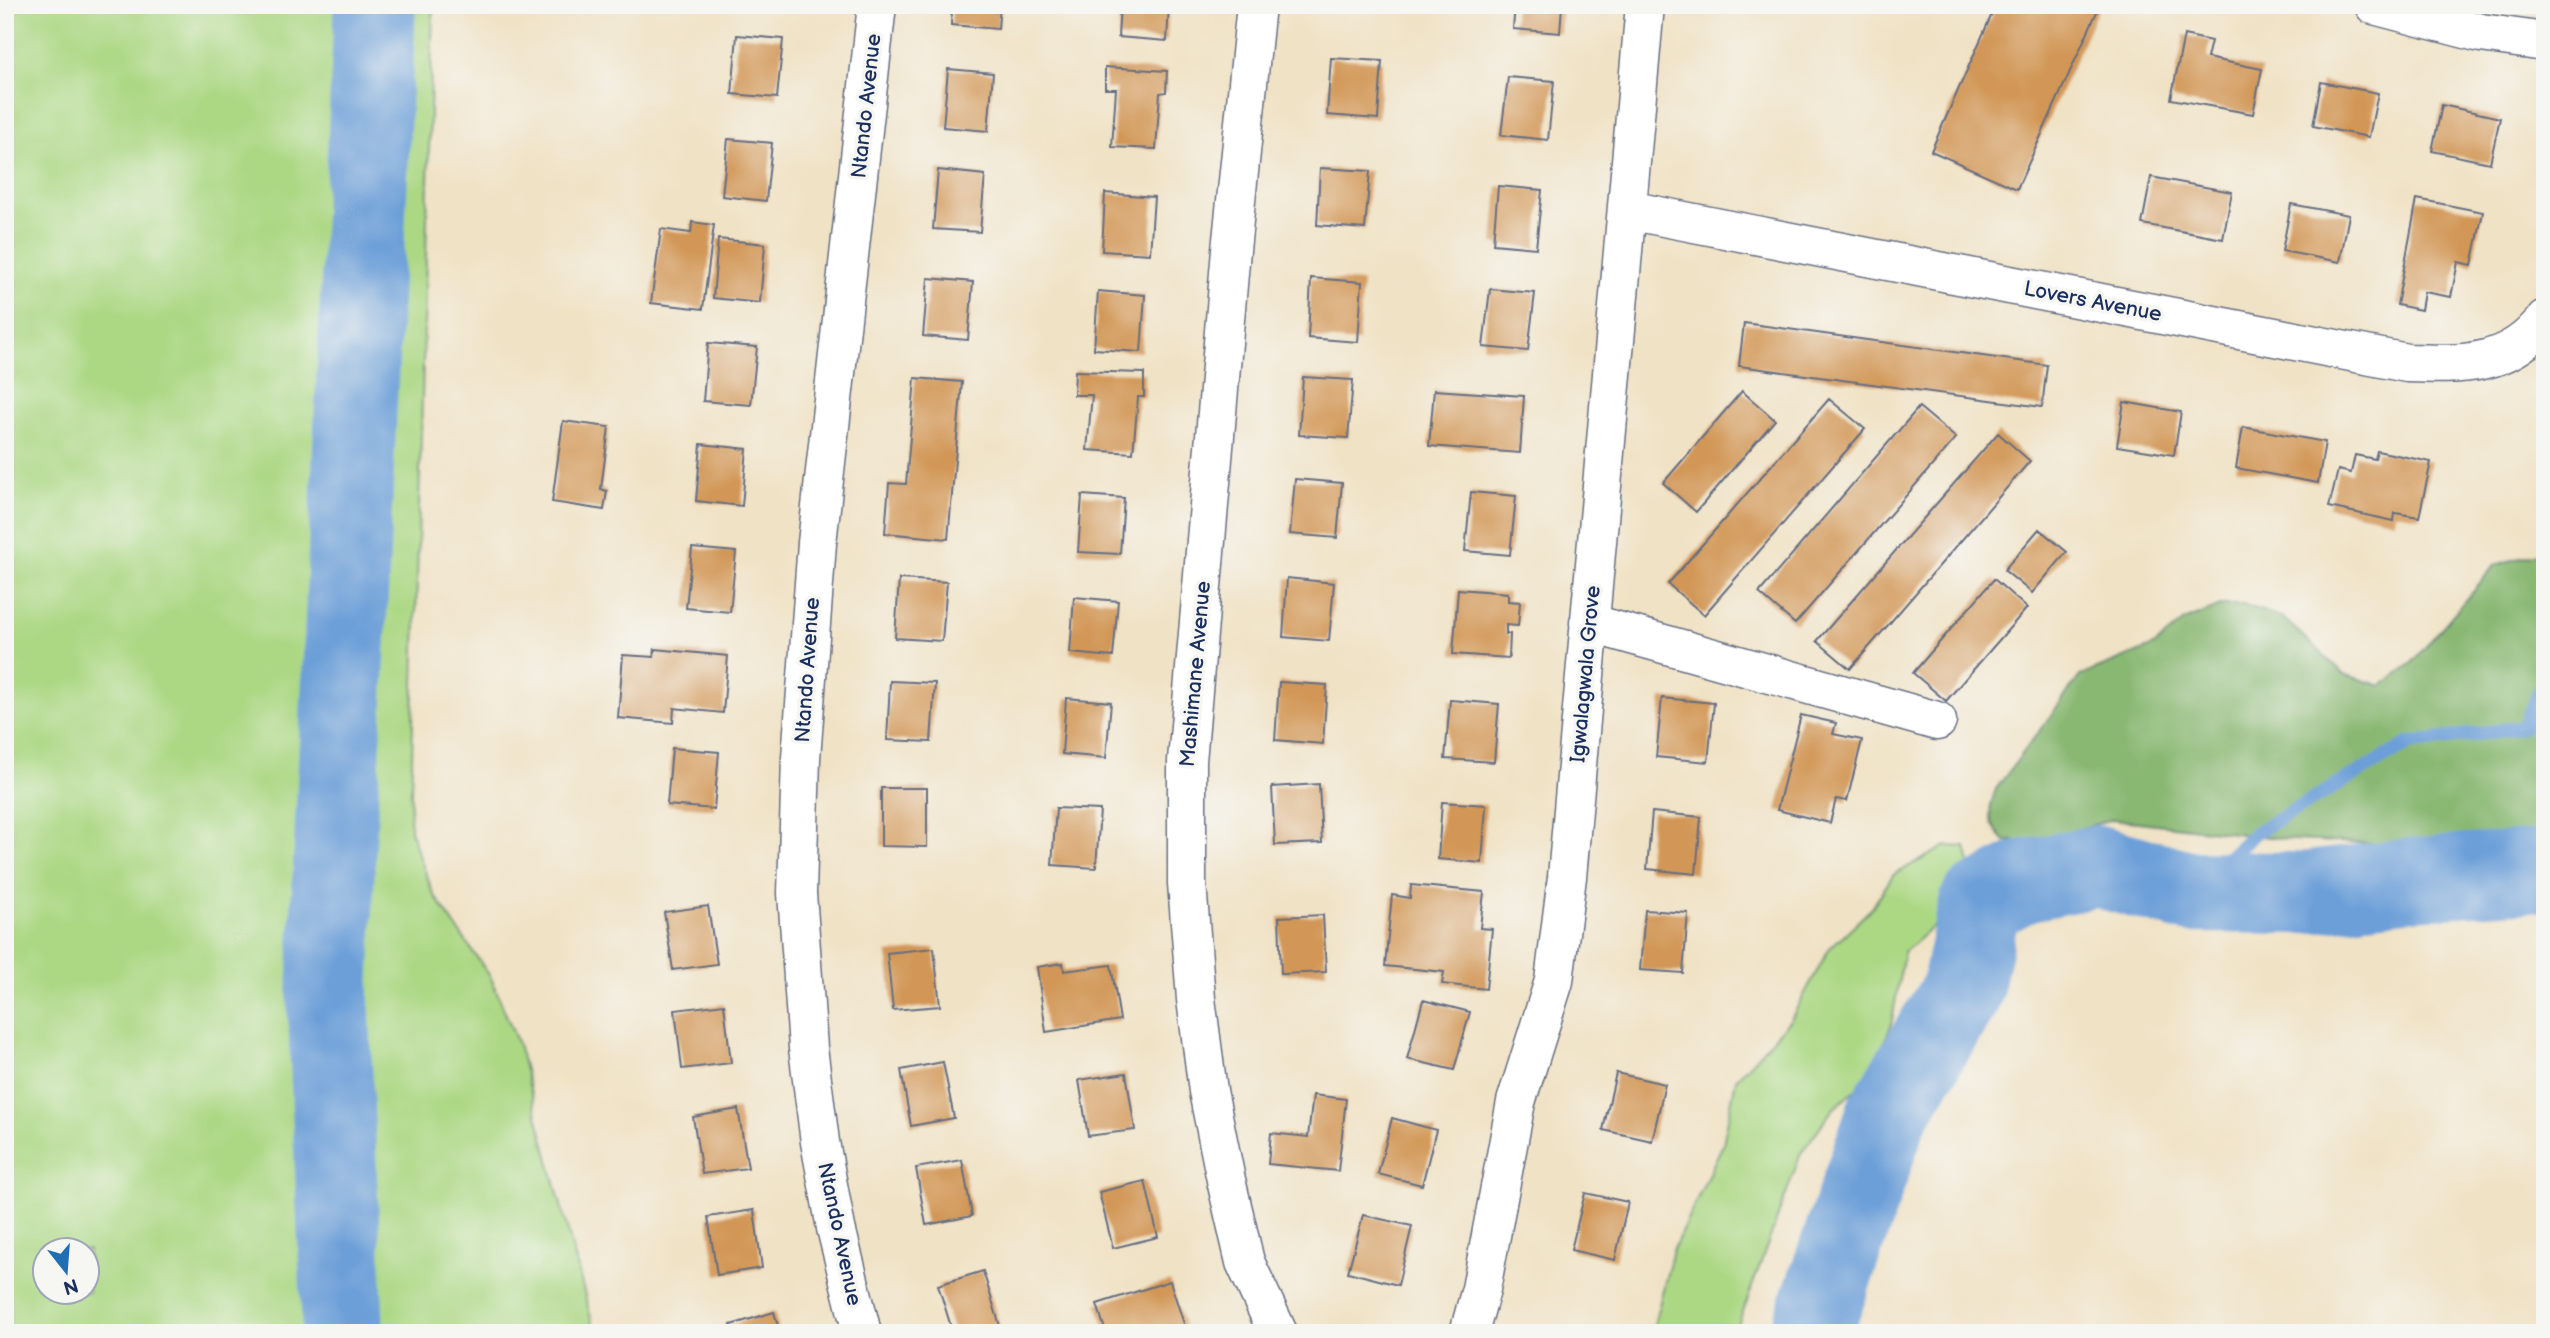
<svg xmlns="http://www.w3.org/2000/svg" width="2550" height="1338" font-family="'Balsamiq Sans',sans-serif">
<rect width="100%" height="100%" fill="#f6f6f2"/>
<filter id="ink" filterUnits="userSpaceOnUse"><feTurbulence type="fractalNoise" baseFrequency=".0143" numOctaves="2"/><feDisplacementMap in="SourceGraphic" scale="14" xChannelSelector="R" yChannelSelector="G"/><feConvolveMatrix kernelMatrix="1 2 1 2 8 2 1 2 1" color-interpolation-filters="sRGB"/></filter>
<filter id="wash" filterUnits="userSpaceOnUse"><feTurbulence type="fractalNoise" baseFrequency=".00686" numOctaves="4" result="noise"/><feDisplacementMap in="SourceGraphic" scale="28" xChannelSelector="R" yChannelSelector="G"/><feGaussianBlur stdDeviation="1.57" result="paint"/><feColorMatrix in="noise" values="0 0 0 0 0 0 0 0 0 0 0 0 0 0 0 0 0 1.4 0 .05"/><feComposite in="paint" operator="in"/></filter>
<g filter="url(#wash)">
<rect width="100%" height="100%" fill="#f0e2c5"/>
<!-- green -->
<path fill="#acd884" stroke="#648471" stroke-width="2" fill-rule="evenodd" d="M5,5H433L410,830L433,893L491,978L518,1044L595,1333H5ZM46,1250H88V1292H46Z
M1946,846L1966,847L1970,864L1945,916L1904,952L1891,1026L1867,1080L1833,1109L1801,1153L1735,1333H1652L1673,1250L1723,1144L1736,1079L1791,1019L1829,949L1872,908L1893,875Z"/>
<!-- forest -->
<path fill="#89b872" stroke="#527468" stroke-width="2" d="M2545,551V839L2470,848L2295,840L2112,819L2041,841H2005C1987,822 1987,813 1996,789L2080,676L2154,646L2184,621L2223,605H2244L2283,618L2344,674L2381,686L2411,664L2495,565Z"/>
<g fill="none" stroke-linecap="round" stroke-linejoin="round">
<!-- stream -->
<path stroke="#6c9fd8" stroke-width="14" d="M2191,892L2255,833L2408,744L2523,727L2545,679"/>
<!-- river -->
<path stroke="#6c9fd8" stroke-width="82" d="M343,1333L328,993L375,5
M1811,1333L1887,1115L1962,990L1980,904L2023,881L2097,866L2191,892L2302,893L2411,879L2545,870"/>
</g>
<g id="blocks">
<!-- building -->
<path fill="#d29757" d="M952,5H1000L998,29L951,25Z
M1120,5H1169L1167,41L1118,37Z
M1515,5H1562L1560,33L1513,29Z
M1996,5H2100L2017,189L1931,151Z
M737,35L783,39L777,98L732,94Z
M2184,35L2211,41L2207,58L2262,69L2253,114L2171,99Z
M1331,58L1382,61L1378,119L1327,115Z
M1105,67L1167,71L1166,92L1160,93L1156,149L1112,147L1116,89H1105Z
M948,69L993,73L988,131L943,127Z
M1508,77L1554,81L1548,140L1501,135Z
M2321,82L2378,93L2369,137L2313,126Z
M2442,105L2500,118L2490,163L2432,151Z
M728,139L772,143L766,201L722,196Z
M1320,168L1370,171L1365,229L1317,225Z
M938,170L985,175L980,232L933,229Z
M2151,177L2232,192L2223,239L2142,224Z
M1498,186L1542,190L1536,248L1493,244Z
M1105,193L1154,197L1150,254L1102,251Z
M2417,199L2483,212L2472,265L2458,262L2451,297L2424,292L2421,310L2397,305Z
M2291,204L2349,215L2340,262L2282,251Z
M692,222L714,225L703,309L651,303L661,229L691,233Z
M718,239L765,244L760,303L713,298Z
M928,278L973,282L968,340L923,336Z
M1311,278L1362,282L1358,342L1308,338Z
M1490,289L1535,293L1528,351L1483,347Z
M1098,291L1145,295L1141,352L1094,349Z
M1744,323L2047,365L2042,407L1739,366Z
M708,343L757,347L751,405L703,401Z
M1075,371L1144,373V397H1138L1133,453L1087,450L1092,395H1074Z
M1303,377L1353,380L1348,438L1299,435Z
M915,378L962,382L948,539L885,533L889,483L906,484Z
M1434,390L1524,396L1520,453L1429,446Z
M1742,391L1775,420L1696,512L1663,483Z
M1829,399L1865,429L1704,615L1668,584Z
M2124,402L2181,412L2174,455L2117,446Z
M1919,407L1956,438L1795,624L1759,593Z
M563,421L609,427L601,489L607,491L604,510L552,502Z
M2243,427L2325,442L2318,483L2236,468Z
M1998,433L2030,461L1850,669L1817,641Z
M701,444L747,449L742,506L696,501Z
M2377,451L2431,462L2419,517L2395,513L2394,521L2329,507L2338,470L2351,473L2355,455L2375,459Z
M1295,479L1342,483L1337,538L1290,534Z
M1471,492L1516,496L1510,555L1465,551Z
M1082,495L1124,498L1120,554L1078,552Z
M2039,529L2067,552L2032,593L2004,570Z
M692,548L736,552L730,612L686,608Z
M1287,578L1334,583L1329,641L1283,637Z
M899,579L947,582L942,641L895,638Z
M1994,579L2027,608L1946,701L1913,673Z
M1458,589L1508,593V601L1520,602L1518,626L1506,625V634H1510L1509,658L1453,654Z
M1074,597L1118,601L1113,657L1070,653Z
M655,649L728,656L723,713L674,708L673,723L618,718L623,655L654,657Z
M890,681L935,683L931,742L887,740Z
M1279,682L1327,685L1323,744L1275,740Z
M1066,698L1111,702L1106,758L1062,754Z
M1662,698L1714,703L1708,762L1656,757Z
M1450,700L1499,704L1494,762L1445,759Z
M1801,715L1836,723L1833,734L1862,740L1847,801L1836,799L1830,823L1777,810Z
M672,748L719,752L714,809L667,805Z
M1319,784L1322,843L1275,845L1272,787Z
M881,788H927V847L881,846Z
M1442,802L1486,805L1482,863L1438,859Z
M1056,808L1100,810L1096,868L1052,865Z
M1652,812L1701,817L1696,874L1647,869Z
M1411,885L1484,892L1480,928L1492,929L1486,989L1442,984L1444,972L1385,966L1392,895L1410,898Z
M708,906L717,964L673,970L664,912Z
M1645,910L1688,913L1683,973L1640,970Z
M1323,915L1326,972L1281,974L1279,917Z
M934,948L940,1006L893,1010L887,953Z
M1063,963L1064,971L1111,965L1120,1020L1046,1032L1037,967Z
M1423,1000L1470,1012L1454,1070L1407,1059Z
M724,1004L731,1063L682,1069L675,1010Z
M943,1062L954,1118L911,1126L901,1070Z
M1126,1073L1135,1130L1088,1136L1079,1080Z
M1616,1073L1665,1084L1652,1141L1603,1130Z
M1313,1095L1346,1099L1338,1171L1268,1164L1271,1133L1308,1137Z
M738,1109L748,1168L702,1174L693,1117Z
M1392,1118L1436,1130L1422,1185L1378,1174Z
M962,1160L972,1216L926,1225L916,1168Z
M1145,1181L1158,1237L1113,1248L1099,1192Z
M1585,1193L1628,1202L1615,1260L1571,1250Z
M754,1210L762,1268L717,1275L708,1217Z
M1363,1215L1412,1226L1398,1285L1348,1272Z
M983,1271L1000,1326L977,1333H953L938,1285Z
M1170,1281L1187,1333H1106L1097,1304Z
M774,1312L780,1333H734L731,1325Z"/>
</g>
</g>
<g filter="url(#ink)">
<use href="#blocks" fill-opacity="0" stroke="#666e82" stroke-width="2"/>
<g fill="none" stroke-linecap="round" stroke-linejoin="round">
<defs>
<path id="minor" d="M1256,5L1231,250L1187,761V883L1196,999L1208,1091L1226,1180L1245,1262L1278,1333
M2374,5L2481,33L2545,42
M1628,210L2407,363C2461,365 2510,367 2545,319
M1589,623L1937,721
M862,1333L836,1228L820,1142L808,1048L797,893L801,758L817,543L877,5
M1469,1333L1481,1289L1516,1102L1554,981L1567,877L1645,5"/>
</defs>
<!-- minor casing -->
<use href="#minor" stroke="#666e82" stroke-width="41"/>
<!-- minor -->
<use href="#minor" stroke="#fff" stroke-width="38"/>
</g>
</g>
<g text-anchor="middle" stroke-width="7" stroke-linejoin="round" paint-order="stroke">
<!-- street labels -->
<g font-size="21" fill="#1b2f5e" stroke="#f6f6f2">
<text transform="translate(866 106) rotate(-84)" y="7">Ntando Avenue</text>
<text transform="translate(2093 301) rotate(11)" y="7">Lovers Avenue</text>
<text transform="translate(807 670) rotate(-86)" y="7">Ntando Avenue</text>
<text transform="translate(1195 674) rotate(-85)" y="7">Mashimane Avenue</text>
<text transform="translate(1585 674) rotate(-85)" y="7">Igwalagwala Grove</text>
<text transform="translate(840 1234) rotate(78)" y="7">Ntando Avenue</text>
</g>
</g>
<!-- margin -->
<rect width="2550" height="1338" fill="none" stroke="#f6f6f2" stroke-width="28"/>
<!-- north arrow -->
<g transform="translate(66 1271) rotate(163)"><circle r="33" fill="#f6f6f2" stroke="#9ea6b7" stroke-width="2"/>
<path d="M0-5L12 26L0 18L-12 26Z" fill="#1f6fb2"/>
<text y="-10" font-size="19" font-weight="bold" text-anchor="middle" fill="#1b2f5e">N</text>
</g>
</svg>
